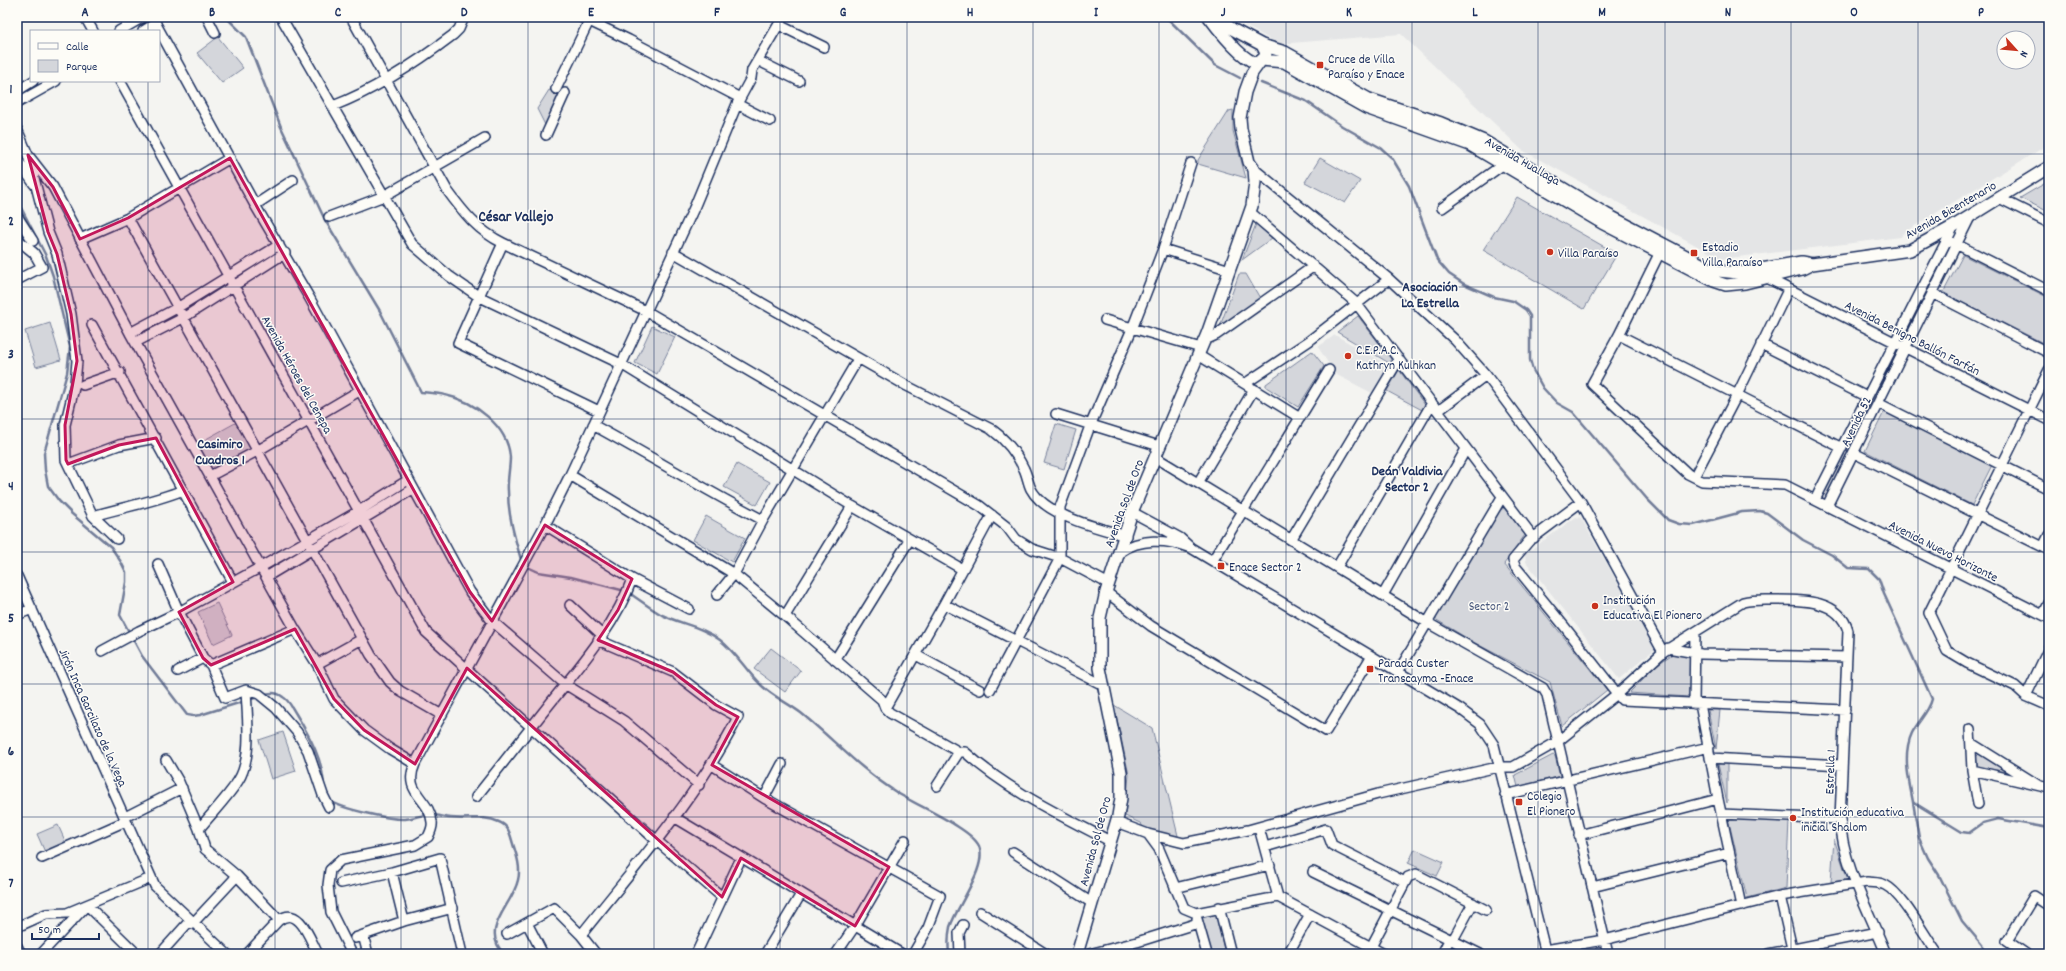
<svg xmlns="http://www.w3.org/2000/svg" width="2066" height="971" font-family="Dekko,sans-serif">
<rect width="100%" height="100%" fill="#f4f4f1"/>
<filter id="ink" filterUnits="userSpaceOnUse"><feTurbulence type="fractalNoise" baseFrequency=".025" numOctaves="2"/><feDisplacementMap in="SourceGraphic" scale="8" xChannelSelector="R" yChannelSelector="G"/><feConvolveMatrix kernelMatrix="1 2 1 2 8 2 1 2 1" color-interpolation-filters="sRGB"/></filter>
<g filter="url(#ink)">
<!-- built -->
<path fill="#e4e5e6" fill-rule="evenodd" d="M1229,17H2049V144L1903,233L1901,237L1721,259L1522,150L1401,34L1279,44ZM2004,38H2028V62H2004Z
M1335,335L1388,365L1372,393L1335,374L1318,347Z
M1576,517L1581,518L1655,649L1619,679L1526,562L1525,554Z"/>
<!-- green -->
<path fill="#d4d6db" stroke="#78829c" d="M218,37L243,68L222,83L197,53Z
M549,90L561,94L546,127L537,109Z
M1233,110V131L1246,178L1198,164V160L1229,111Z
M1320,158L1360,181L1345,203L1305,182Z
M2049,181V212L2020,198Z
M1517,197L1617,254L1584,309L1483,250Z
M1256,224L1272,238L1242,260Z
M1944,254L1948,256L1907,336L1902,334Z
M1963,255L2049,298V346L1943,293Z
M1239,274H1246L1261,300L1219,329Z
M1358,316L1391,359L1389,363L1337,332Z
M50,323L61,360L36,367L25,331Z
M652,326L675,337L657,374L635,363Z
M1312,351L1324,366L1298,407L1266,387V384Z
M1399,370L1425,405L1422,410L1387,391Z
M1869,403L1873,405L1849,453L1845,451Z
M1884,412L1992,465L1972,505L1865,451Z
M237,422L252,450L212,472L197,444Z
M1056,424L1076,430L1064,469L1044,463Z
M1843,454L1847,456L1827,496L1823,494Z
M737,464L770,482L757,505L724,487Z
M1504,508L1525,535L1504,564L1607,690L1562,726L1550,682L1475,643L1435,619L1500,510Z
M706,516L745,538L732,562L693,540Z
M217,603L232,635L213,644L198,612Z
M771,648L801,671L785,692L754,669Z
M1674,653L1690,656L1691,658L1689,697L1629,693L1658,664Z
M1114,705L1152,728L1179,840L1160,847L1140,823L1125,816L1129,775Z
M1708,710H1720L1716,749Z
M283,732L296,771L271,779L259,740Z
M1979,754H1980L2008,772L1978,767L1976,757Z
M1553,755L1555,756L1560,776L1518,787L1515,775Z
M1718,764H1727V803Z
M1728,818L1789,820L1786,888L1747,898Z
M58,825L66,843L45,852L37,834Z
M1834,839L1848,880L1831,882Z
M1415,849L1444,862L1437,876L1408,863Z
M1216,914L1225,954H1212L1202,918Z"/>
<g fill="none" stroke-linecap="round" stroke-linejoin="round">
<!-- stream -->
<path stroke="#717c98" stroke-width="2.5" d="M226,17L246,37L281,127L325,220L380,311L421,392C429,393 438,393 445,395C474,401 508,426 510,457C510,468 507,480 508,491C508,516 515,539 522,563
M1166,17L1215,65L1240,78
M1261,83L1306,101L1342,126L1381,148L1392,158L1409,186L1437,260L1449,274L1464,284L1494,297L1513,301L1526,310L1530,316V360L1533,370L1543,388L1557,403L1573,412L1647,499L1668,520L1679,524L1693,525L1742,512L1760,511L1767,513L1803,540L1832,555L1848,568L1869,569L1879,579L1884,594L1932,699C1929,712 1918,721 1912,733C1902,754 1909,781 1913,802L1962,832L1969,833L1983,823L1998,819L2049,828
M17,200L46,256L53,276L70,347L67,373L44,453L45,470L48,486L59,501L72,514L111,547L121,562L126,572V582L120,615L142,656L187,715L193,716L200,715L258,697
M525,566L538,572L571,577L625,591
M629,593C640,600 651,609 662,615C681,624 703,627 720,640C736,652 746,671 761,685C772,696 788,703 801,713C833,739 861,770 896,792C915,805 971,828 979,846C988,867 957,905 950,927C948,936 948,944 949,954
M263,695C270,692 277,692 283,697C289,700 292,708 296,714C310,737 323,760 324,787
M330,801C343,809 387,819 403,819C412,819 419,815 428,815
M1913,802L1919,838L1928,858L1939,875L1962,921L1983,946L1988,954
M433,815C439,815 445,818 451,818C467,820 484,815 499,822C509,826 510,834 513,844C517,856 521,868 518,880C512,907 479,928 504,954"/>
<defs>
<path id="minor" d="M85,17L93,31
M152,17L255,205L309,297L470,592L492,621L565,684L624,721L699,785
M207,17L215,33
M281,17L412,244L449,276L478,296L621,364L852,506L962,569
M351,17L447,190C463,212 478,231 503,243L646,311L980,506L1007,527L1016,539L1032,549L1060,558L1109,584
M581,17L629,40L740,98
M783,27L824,47
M119,31L143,17
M143,31L156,23
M763,63L799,81
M120,81L426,632L657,841L722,897
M556,89L589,21
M17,91L33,81
M17,103L56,81
M737,104L770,121
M333,106C377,89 415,64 453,35L459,29L464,17
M17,129L28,155L48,232L57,254L71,314L77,361L75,384L65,425L66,460L93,516L117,539
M546,135L565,93
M28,155L53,187L130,333L295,629L317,664L334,699L364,730L390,749L415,764
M17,159L34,184
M1254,169L1389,279L1455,340L1486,375L1581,502L1663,652
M1999,198L2049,223
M255,205L293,180
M1442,208L1508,161
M1250,212L1356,303L1534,538
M17,216L33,241
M329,217L384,196L485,138
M128,218L371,655L390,682L400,691L440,714
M17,239L34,253L42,267L17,280
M80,239L128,218L230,158
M1952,242L2049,291
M503,243L458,343L599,411
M1662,248L1619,335L1592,384L1688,474L1702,481L1785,485L2049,618
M1163,249L1230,270
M673,252L907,386L991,429C1005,439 1016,452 1024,469C1027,475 1028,483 1031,489C1045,516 1099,528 1126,536
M1763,276L2049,420
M1932,293L2049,353
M1105,320L1201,348
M92,325L233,582
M130,333L177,308L279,245
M1619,335L1842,448
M1203,341L1216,335L1314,266
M136,342L183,318L285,253
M1761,344L1867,397
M1198,355L1300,418
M2049,370L1929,613L1947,651L1967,663L2015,686L2026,696L2049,706
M1246,383L1309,341L1389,279
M83,385L120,372
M1878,403L2049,489
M1438,411L1486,375
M1056,414L1159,446
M593,425C650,456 705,490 763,520
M1854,453L2049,550
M1155,457L1428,623L1543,688L1547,695L1608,954
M68,464L119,445L156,438
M570,475L734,574L785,616L882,700L885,708L890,713L959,752H965C1007,790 1060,815 1110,841
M210,476L257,451L359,391
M1694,477L1737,395L1788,290
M1198,483L1254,389
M1815,500L1954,226
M1581,502L1529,541L1513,560L1515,566L1564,626L1622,700L1845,710
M1827,506L1971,215
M1132,512L1180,538L1191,548L1460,709L1480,724L1494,745L1546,954
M93,516C123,507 154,502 183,490
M545,525L632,579L689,609
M1291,540L1399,359
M2043,547L2049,535
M1120,552C1140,538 1166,539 1188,547
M1213,560L1329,370
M158,564L179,612L203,658L211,665L225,698L246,690L259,694L276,708L297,732L308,751L323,795L329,807
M1337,567L1432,403
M17,576L155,886L227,954
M266,577L413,489
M1106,592L1151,626L1326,731L1371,657
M717,595L734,574L763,520L858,359
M1383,595L1466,449
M944,604L1103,685
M570,605L602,635
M17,615L32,609
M2043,615L2049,603
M785,616L852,506
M1668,648L1701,654L1847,657
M102,651L139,631L179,612L261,567L359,511L408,480
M916,655L980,690
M835,660L910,539
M317,664L362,639
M211,665L295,629
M178,671L203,658
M1398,672L1502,497
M246,690C247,716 253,758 238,781C227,798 212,813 199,829L205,849L237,876L279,920
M990,690L1060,558V507L1090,426L1132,329L1163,249L1191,163
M2026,696L2049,648
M1694,704L1695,632
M1700,704L1718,799L1741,906
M885,708L944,604L992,515
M1970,729L1972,770L1978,804
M1971,743L2038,785
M1710,758L1842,765
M166,760L179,782L199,829
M712,765L764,798L940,896L928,928L913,954
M1972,770L2049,788
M937,786L959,752
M1505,795L1709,747
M476,797C500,767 524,736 548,706C579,667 615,627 632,579
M764,798L782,764
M1721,814L1840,819
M125,817L182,788
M674,817L902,954
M1116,822L1148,834L1159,849L1184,908L1196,913L1278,897L1384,954
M1259,828L1278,897
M1148,834L1184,843L1248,830L1378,794L1498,767H1513L1557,742L1617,694L1663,652L1743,602C1754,599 1766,600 1777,600C1803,600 1840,600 1848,631L1840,819C1843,867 1869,910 1886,954
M1579,835L1718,799
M1265,847L1326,829L1332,845L1405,882
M1013,852L1092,903
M42,858L126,821
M392,872L404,921
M1313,872L1480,954
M341,883L392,872L440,858L462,954
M1592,887L1729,853
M1175,888L1270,865
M1780,896L1793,953
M1219,907L1231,954
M980,912L1046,954
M1197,919L1207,954
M527,923L543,954
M17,927L46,914L67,913L151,878
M507,934L554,908L581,935L596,954
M363,935L368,954
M581,935C637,864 697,798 738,717L716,705L673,672L598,640
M355,938L404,921L453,908
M17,946L21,954
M1371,947L1408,877L1416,874L1486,910
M1545,950L1604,940L1780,896L1867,882C1873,883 1879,882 1885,885C1903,894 1925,937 1938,954
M41,954L87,905L137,954
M160,954L187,924L194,922L237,876
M247,954L279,920C300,905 310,940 318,954
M352,954L331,912L328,885L330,870L341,860L415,845L428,837C430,833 433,827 432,822C430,798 402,793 415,764L545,525L570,475L694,208L737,104L751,78L752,70L783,17
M696,954L741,858
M765,954L801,894
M836,954L855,926L905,840
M960,954L959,933L963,925
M1089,954L1137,942L1198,923
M1288,954L1310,914
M1442,954L1448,942L1454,938L1473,903
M1768,954L1878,932
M2026,954L2007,941L2034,896L2049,906"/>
<path id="major" d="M1209,17C1218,29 1243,62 1258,63L1264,58L1266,53L1262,45L1232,29L1216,17
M1262,45L1285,52L1369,99L1441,123L1484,141L1606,214L1709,268L1718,271L1738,273L1801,262L1812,264
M1262,60L1284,62L1366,108L1470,145L1602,223L1714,281L1726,285L1745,283L1802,269L1812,264L1910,250L1954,226L2049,167
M1077,954L1118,816L1121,798V772L1100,668V618L1106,592L1132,512L1207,334L1252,206L1255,182L1254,169L1249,162L1241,129L1240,118L1245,92L1252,73L1260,62"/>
</defs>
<!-- minor casing -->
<use href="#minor" stroke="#1b2f5e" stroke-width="12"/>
<!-- major casing -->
<use href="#major" stroke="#1b2f5e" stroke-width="14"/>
<!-- minor -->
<use href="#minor" stroke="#fdfcf7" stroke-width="9"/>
<!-- major -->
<use href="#major" stroke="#fdfcf7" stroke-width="11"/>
</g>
</g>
<!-- marked area -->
<path fill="#c2185b" fill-opacity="0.2" stroke="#c2185b" stroke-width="3" stroke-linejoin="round" d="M28,155L53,187L80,239L128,218L230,158L470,592L492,621L545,525L632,579L618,610L598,640L673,672L716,705L738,717L712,765L889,867L855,926L741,858L722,897L467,668L415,764L364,730L334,699L295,629L211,665L203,658L179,612L233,582L156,438L119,445L68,464L66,460L65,425L77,361L71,314L57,254L48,232Z"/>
<!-- grid -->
<path fill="none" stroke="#1b2f5e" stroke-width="1" stroke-opacity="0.55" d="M148,17V31M275,17V954M401,17V954M528,17V954M654,17V954M780,17V954M907,17V954M1033,17V954M1159,17V954M1286,17V954M1412,17V954M1538,17V954M1665,17V954M1791,17V954M1918,17V954M148,81V954M17,154H2049M17,287H2049M17,419H2049M17,552H2049M17,684H2049M17,817H2049"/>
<!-- markers -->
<g fill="#c8321e" stroke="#fdfcf7" stroke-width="1.5">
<rect x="1316" y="61" width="8" height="8" rx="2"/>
<circle cx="1550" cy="252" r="4"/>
<rect x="1690" y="249" width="8" height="8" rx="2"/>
<circle cx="1348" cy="356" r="4"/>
<rect x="1217" y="562" width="8" height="8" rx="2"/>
<circle cx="1595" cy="606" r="4"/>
<rect x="1366" y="665" width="8" height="8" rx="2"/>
<rect x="1515" y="798" width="8" height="8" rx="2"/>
<circle cx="1793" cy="818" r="4"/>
</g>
<g text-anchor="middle" stroke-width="3" stroke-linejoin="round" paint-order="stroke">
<!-- poi labels -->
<g font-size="13" fill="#1b2f5e" stroke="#fdfcf7" text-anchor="start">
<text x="1328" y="63">Cruce de Villa<tspan x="1328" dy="15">Paraíso y Enace</tspan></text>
<text x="1702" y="251">Estadio<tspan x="1702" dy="15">Villa Paraíso</tspan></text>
<text x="1558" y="257">Villa Paraíso</text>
<text x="1356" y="354">C.E.P.A.C.<tspan x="1356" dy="15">Kathryn Kulhkan</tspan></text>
<text x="1229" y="571">Enace Sector 2</text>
<text x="1603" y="604">Institución<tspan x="1603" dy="15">Educativa El Pionero</tspan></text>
<text x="1378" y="667">Parada Custer<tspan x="1378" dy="15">Transcayma -Enace</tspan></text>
<text x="1527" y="800">Colegio<tspan x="1527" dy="15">El Pionero</tspan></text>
<text x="1801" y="816">Institución educativa<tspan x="1801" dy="15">inicial Shalom</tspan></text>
</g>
<!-- street labels -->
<g font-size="13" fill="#1b2f5e" stroke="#fdfcf7">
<text transform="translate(1523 160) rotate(30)" y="5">Avenida Huallaga</text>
<text transform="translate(1950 209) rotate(-30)" y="5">Avenida Bicentenario</text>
<text transform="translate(1913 337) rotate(27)" y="5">Avenida Benigno Ballón Farfán</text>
<text transform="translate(298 374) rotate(61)" y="5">Avenida Héroes del Cenepa</text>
<text transform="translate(1855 421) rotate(-64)" y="5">Avenida 52</text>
<text transform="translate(1123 503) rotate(-70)" y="5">Avenida Sol de Oro</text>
<text transform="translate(1944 550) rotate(27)" y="5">Avenida Nuevo Horizonte</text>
<text transform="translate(94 717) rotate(66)" y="5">Jirón Inca Garcilazo de la Vega</text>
<text transform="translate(1829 772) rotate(-88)" y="5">Estrella 1</text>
<text transform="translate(1094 841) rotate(-75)" y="5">Avenida Sol de Oro</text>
</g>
<!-- park labels -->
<g font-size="13" fill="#49597d" stroke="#fdfcf7">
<text x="1489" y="610">Sector 2</text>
</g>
<!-- neighbourhood labels -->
<g font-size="14" font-weight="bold" fill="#1b2f5e" stroke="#fdfcf7">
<text x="1430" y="291">Asociación<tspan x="1430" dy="16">La Estrella</tspan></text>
<text x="220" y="448">Casimiro<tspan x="220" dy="16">Cuadros 1</tspan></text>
<text x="1407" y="475">Deán Valdivia<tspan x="1407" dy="16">Sector 2</tspan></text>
</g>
<!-- quarter labels -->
<g font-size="15" font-weight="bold" fill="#1b2f5e" stroke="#fdfcf7">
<text x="516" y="221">César Vallejo</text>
</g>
</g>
<!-- margin -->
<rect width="2066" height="971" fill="none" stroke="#fdfcf7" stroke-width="44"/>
<!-- legend -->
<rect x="30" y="30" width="130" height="52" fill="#fdfcf7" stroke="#a3aaba"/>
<rect x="38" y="43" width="20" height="6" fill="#fdfcf7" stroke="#a3aaba"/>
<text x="66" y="50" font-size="12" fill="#1b2f5e">Calle</text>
<rect x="38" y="60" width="20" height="12" fill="#d4d6db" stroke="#a3aaba"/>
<text x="66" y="70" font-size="12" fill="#1b2f5e">Parque</text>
<!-- north arrow -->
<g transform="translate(2016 50) rotate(117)"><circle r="19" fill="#fdfcf7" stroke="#a3aaba"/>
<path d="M0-3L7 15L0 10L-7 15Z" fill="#c8321e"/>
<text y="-6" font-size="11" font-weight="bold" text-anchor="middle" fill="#1b2f5e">N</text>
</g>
<!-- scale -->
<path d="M32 933v6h67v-6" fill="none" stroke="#1b2f5e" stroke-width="2"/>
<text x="38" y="933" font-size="12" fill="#1b2f5e" stroke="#fdfcf7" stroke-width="3" paint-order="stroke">50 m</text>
<rect x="22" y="22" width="2022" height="927" fill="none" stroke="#1b2f5e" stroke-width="1.5"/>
<g font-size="13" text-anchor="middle" font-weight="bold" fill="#1b2f5e">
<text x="85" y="16">A</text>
<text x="212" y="16">B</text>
<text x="338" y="16">C</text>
<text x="464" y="16">D</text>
<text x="591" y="16">E</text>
<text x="717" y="16">F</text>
<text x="843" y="16">G</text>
<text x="970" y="16">H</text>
<text x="1096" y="16">I</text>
<text x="1223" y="16">J</text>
<text x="1349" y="16">K</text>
<text x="1475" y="16">L</text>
<text x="1602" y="16">M</text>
<text x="1728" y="16">N</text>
<text x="1854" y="16">O</text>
<text x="1981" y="16">P</text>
<text x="11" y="93">1</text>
<text x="11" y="225">2</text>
<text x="11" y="358">3</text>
<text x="11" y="490">4</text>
<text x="11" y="622">5</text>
<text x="11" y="755">6</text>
<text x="11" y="887">7</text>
</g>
</svg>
